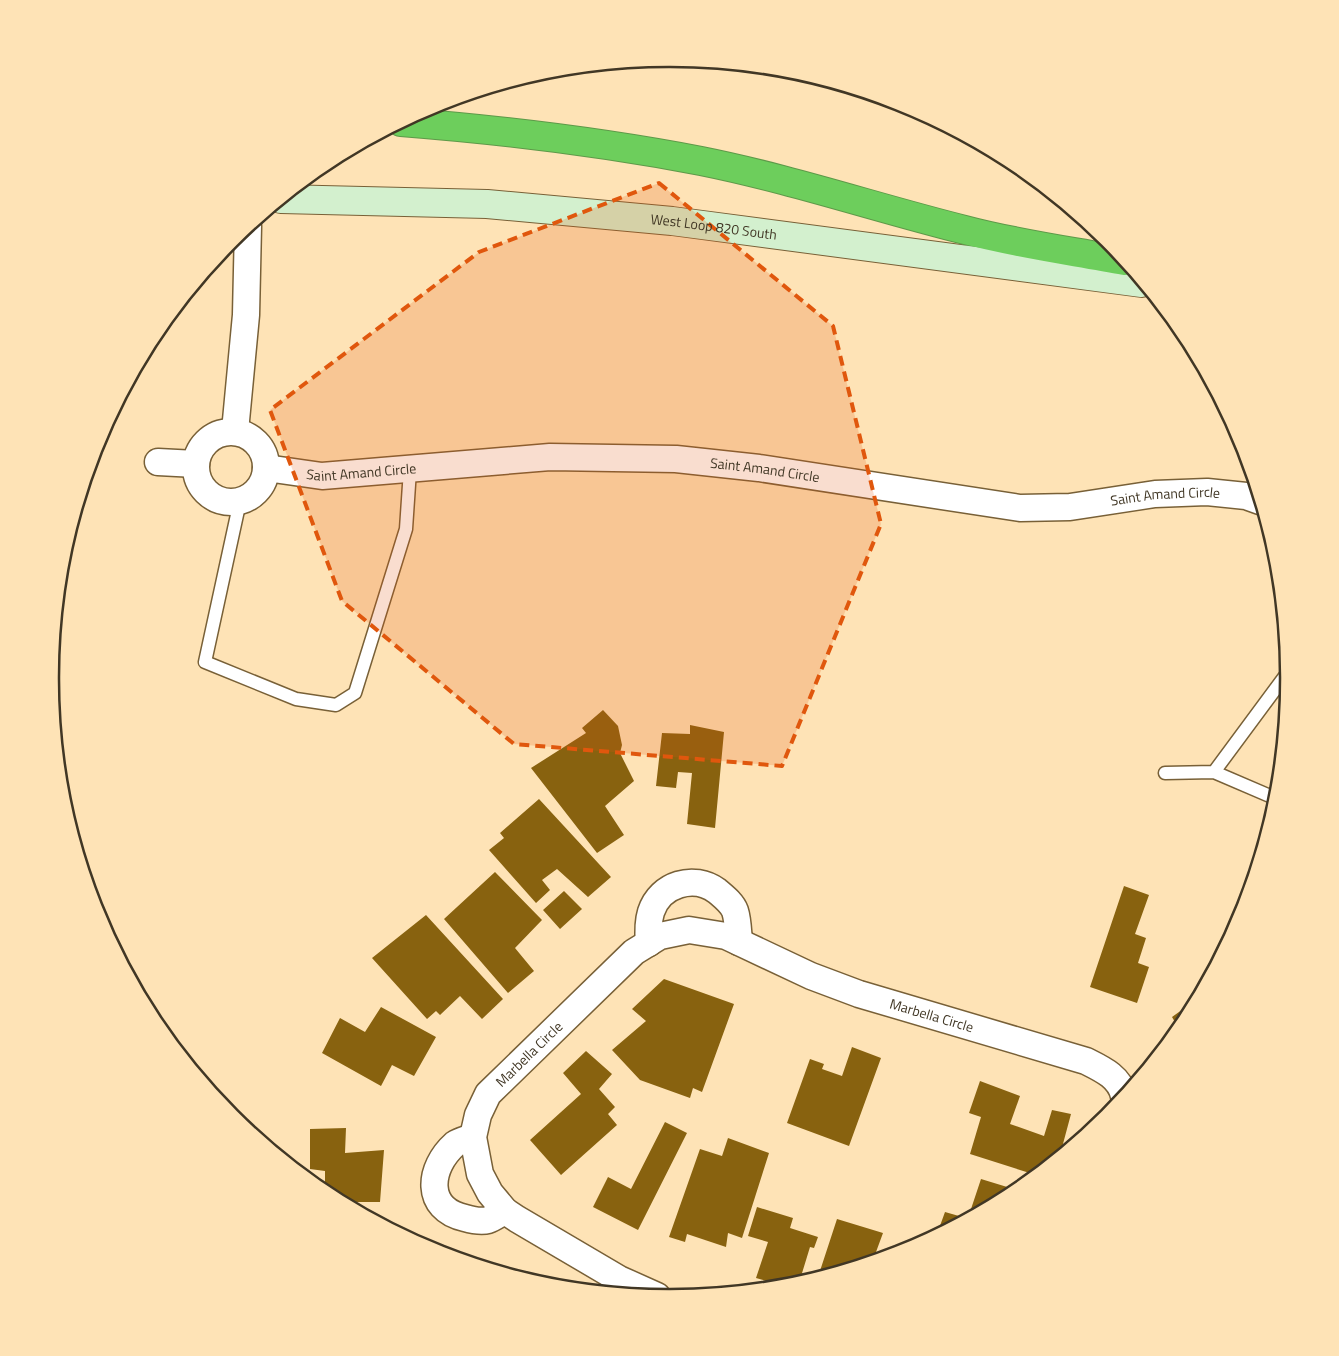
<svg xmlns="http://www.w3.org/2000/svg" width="1339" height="1356" font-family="'Titillium Web',sans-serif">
<rect width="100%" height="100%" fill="#fee3b6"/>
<!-- building -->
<path fill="#88620f" d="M603,710L618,726L622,745L620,753L634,781L605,806L624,835L597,853L531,768L586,733L582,728Z
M690,725L724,732L715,828L687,824L692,773L678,772L676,788L656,786L662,733L690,734Z
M539,799L611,877L588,897L557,869L542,880L550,890L536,903L489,850L504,838L500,833Z
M495,872L542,920L515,948L534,971L508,993L444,919Z
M1124,886L1149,895L1135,934L1146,938L1138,963L1149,967L1137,1003L1090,987Z
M564,891L582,909L560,929L543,910Z
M426,915L503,999L482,1019L460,996L440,1015L436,1011L427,1019L372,958Z
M1213,970L1207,980L1202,989L1198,984L1207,979L1204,975Z
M664,979L734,1004L702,1092L693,1088L690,1098L640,1080L612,1050L646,1021L632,1009Z
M1197,999L1184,1022L1179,1029L1172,1017Z
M381,1007L436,1037L414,1076L392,1065L381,1086L322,1053L340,1018L365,1032Z
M852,1047L881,1058L849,1146L787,1123L810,1059L824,1064L822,1069L842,1076Z
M586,1051L612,1074L599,1089L615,1107L608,1114L617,1125L561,1175L530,1140L581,1094L563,1073Z
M980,1081L1020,1096L1010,1124L1044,1136L1052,1110L1071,1114L1060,1155L1036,1175L970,1154L981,1117L969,1113Z
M665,1122L687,1133L638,1230L593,1207L608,1177L631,1189Z
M346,1128L345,1153L384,1150L380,1202H342L325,1192V1171L310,1169V1129Z
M728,1138L769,1153L742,1238L728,1233L726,1247L687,1234L685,1242L669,1237L700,1149L722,1156Z
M981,1179L1017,1190L968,1218Z
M757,1207L793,1218L790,1228L818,1237L814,1248L810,1247L799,1283L783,1286L756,1278L768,1242L748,1236Z
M945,1212L966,1218L937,1234Z
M837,1219L883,1233L876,1252L888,1256L823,1276L819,1274Z"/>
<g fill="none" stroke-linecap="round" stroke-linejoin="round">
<defs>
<path id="service" d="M240,501L205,662L296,699L336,705L355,693L406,529L410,470
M1214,772L1288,672
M1165,773L1214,772L1277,799"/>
<g id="minor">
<path d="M235,431L246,315L248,226"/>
<circle cx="231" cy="467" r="35"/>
<path d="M158,462L196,464"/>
<path id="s1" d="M266,468L322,476L550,457L676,459L759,468L1020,508L1070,507L1155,494L1207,492L1246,496L1260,501"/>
<path d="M649,943C648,932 648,922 651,912C660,884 694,874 717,891C724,897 732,903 735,911C738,920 738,932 739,942"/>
<path d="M473,1137C467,1139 459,1141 455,1144C428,1168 424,1209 465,1218C472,1220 481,1222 488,1220C494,1218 500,1213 505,1211"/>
<path id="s2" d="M657,1296L619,1279L517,1219L505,1211L490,1193L480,1174L473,1137L478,1115L488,1094L634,952L660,936L689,930L726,936L811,976L859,994L1086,1061C1102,1069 1120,1077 1124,1096"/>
</g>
<g id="secondary">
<path id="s3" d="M281,199L487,204L672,221L1142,283"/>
</g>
<path id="motorway" d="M401,122C502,130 602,142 701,161C791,179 877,208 965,230C1017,244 1072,251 1125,261"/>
</defs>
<!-- service casing -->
<use href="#service" stroke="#786037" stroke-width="15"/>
<!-- minor casing -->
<use href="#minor" stroke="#786037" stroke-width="29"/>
<!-- secondary casing -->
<use href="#secondary" stroke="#786037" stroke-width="30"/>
<!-- motorway casing -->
<use href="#motorway" stroke="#5e9949" stroke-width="30"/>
<!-- service -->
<use href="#service" stroke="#fff" stroke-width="12"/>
<!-- minor -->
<use href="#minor" stroke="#fff" stroke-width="26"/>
<!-- secondary -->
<use href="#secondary" stroke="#d3f0ce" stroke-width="28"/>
<!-- motorway -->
<use href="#motorway" stroke="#6dce5c" stroke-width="28"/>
</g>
<!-- marked area -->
<path fill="#e0570d" fill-opacity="0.2" stroke="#e0570d" stroke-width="4" stroke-dasharray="10 6" stroke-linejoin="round" d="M659,183L833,326L881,524L782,766L514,744L342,601L270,410L479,252Z"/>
<g text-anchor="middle" stroke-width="5" stroke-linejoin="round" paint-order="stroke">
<!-- street labels -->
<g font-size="14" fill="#413725" stroke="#fee3b6">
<text dy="5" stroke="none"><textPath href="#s3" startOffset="434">West Loop 820 South</textPath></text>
<text dy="5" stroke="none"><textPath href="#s1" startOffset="96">Saint Amand Circle</textPath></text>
<text dy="5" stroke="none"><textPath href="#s1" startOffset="501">Saint Amand Circle</textPath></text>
<text dy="5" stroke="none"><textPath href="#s1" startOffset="905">Saint Amand Circle</textPath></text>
<text dy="5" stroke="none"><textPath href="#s2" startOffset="825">Marbella Circle</textPath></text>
<text dy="5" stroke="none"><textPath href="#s2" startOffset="360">Marbella Circle</textPath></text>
</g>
</g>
<!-- crop -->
<path d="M0 0H1339V1356H0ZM669 67H670A610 610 0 0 1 1280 677V679A610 610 0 0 1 670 1289H669A610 610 0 0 1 59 679V677A610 610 0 0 1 669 67Z" fill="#fee3b6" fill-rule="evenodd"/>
<path fill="none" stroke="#413725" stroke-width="2.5" d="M669 67H670A610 610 0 0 1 1280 677V679A610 610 0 0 1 670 1289H669A610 610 0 0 1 59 679V677A610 610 0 0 1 669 67Z"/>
</svg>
